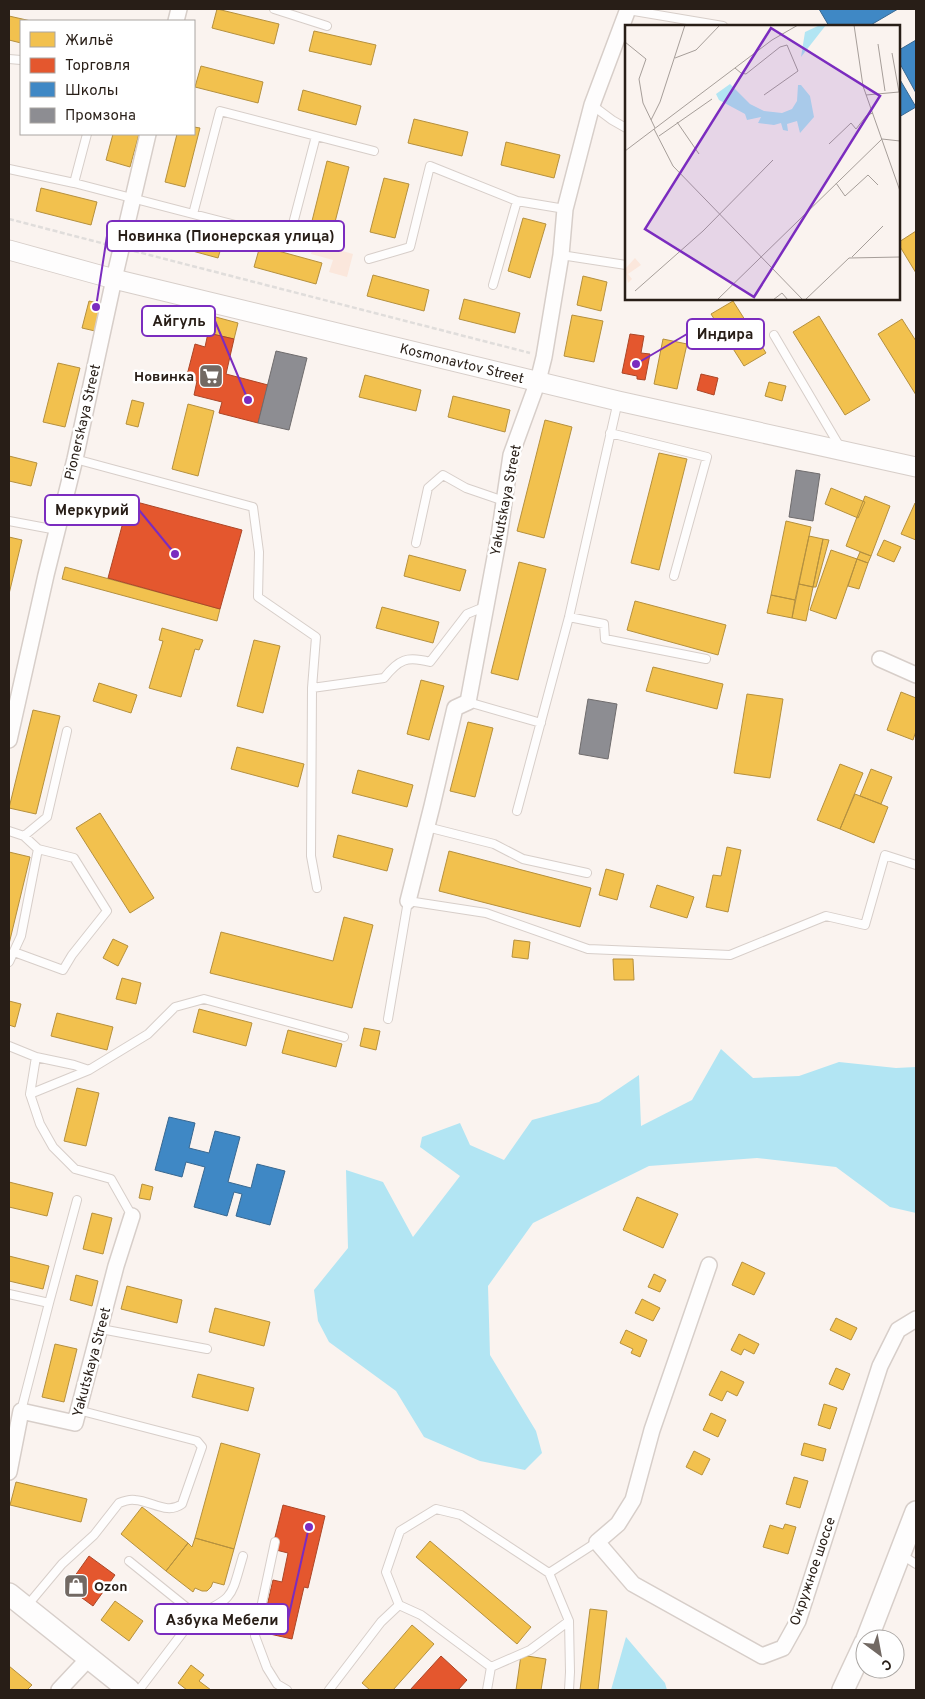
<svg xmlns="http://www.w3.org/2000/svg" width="925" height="1699" font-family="Overpass,sans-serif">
<rect width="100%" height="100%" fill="#faf3ef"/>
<!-- green -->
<path fill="#fbe7dc" d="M319,228L344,235L339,250L353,254L347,277L329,272L333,260L311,254Z"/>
<!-- water -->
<path fill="#b2e5f3" d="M721,1049L753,1078L799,1076L839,1062L896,1068L916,1067V1213L890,1207L836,1167L757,1158L649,1166L533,1223L488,1286L490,1355L536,1431L542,1453L525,1470L480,1461L424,1437L396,1391L329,1342L318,1321L314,1290L348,1248L346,1170L383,1182L413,1237L460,1176L420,1147L422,1137L460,1123L470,1145L504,1160L532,1120L599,1102L639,1075L641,1126L692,1100Z
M626,1637L665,1683L667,1690H611Z"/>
<!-- homes -->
<path fill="#f2c14e" stroke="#b5903e" d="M217,9L279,24L274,44L212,28Z
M9,16L31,21H21V43L9,40Z
M314,31L376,45L371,65L309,51Z
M201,66L263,82L258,103L195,87Z
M303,90L361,106L356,125L298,110Z
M414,119L468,132L462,156L408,143Z
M194,127L200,128L185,187L165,182L177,134H194Z
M113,134H139L130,167L106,160Z
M506,142L560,155L554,178L501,165Z
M327,161L349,167L334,226L312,221Z
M384,178L409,184L395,238L370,232Z
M41,188L97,202L91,225L36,211Z
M523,218L546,224L530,278L508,271Z
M161,221L224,238L218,258L156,241Z
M916,231V273L899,245V242Z
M260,246L322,263L316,284L254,267Z
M373,275L429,290L424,311L367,296Z
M583,276L607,282L601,311L577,305Z
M464,299L520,313L515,333L459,319Z
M89,301L102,304L95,331L82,328Z
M733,301L766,353L744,366L711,314Z
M572,315L603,321L594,362L564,356Z
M212,316L238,323L234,339L208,333Z
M819,316L870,400L845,415L793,332Z
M902,319L916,341V395L878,334Z
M663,339L687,344L677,389L654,384Z
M58,363L80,368L65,427L43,422Z
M365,375L421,390L416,411L359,397Z
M769,382L786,386L782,401L765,396Z
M453,396L510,410L505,432L448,417Z
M132,400L144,403L138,427L126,424Z
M188,404L214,411L198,476L172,469Z
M545,420L572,427L544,538L517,531Z
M659,453L687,459L659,570L631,563Z
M9,456L37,463L31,486L9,481Z
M831,488L865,502L858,518L825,504Z
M865,496L890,506L871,556L846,546Z
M915,503L916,504V540L901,534Z
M786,521L811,527L795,600L771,595Z
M809,536L823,539L813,587L799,584Z
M9,537L22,540L9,594Z
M823,539L829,540L816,587H813Z
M884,540L901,547L894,562L877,555Z
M831,550L857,559L836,619L810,610Z
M860,552L871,556L868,563L857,559Z
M409,555L466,570L460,591L404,576Z
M857,559L868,563L859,589L848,586Z
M519,562L546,569L518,680L491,673Z
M65,567L220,609L217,621L62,579Z
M799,584L813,587L806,621L792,618Z
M771,595L795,600L792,618L767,613Z
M635,601L726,625L718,655L627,630Z
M382,607L439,622L433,643L376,628Z
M162,628L203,640L199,650L195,649L181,697L149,688L163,641L159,640Z
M254,640L280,646L263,713L237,706Z
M653,667L723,684L717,709L646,691Z
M421,680L444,686L429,740L407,734Z
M99,683L137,695L131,713L93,701Z
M901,692L916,698V731L913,740L887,730Z
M747,694L783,699L770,778L734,773Z
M33,710L60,716L36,814L9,808Z
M468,722L493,728L475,797L450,791Z
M237,747L304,764L298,787L231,769Z
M840,764L863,773L840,829L817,820Z
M871,769L892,777L881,804L860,796Z
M358,770L413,785L407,807L352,793Z
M855,794L888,807L874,843L840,829Z
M100,813L154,898L130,913L76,828Z
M338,835L393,849L387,871L333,857Z
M727,847L741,850L728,912L706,907L713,875L721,876Z
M449,851L591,888L580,927L439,891Z
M9,852L30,857L9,944Z
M606,869L624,874L617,900L599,895Z
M657,885L694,897L687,918L650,907Z
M344,917L373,925L352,1008L210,973L221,932L333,961Z
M113,939L128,946L118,966L103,958Z
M514,940L530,942L528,959L512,957Z
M613,959H633L634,980H614Z
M122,978L141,983L136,1004L116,999Z
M9,1001L21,1004L15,1027L9,1025Z
M199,1009L252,1023L246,1046L193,1032Z
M57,1013L113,1027L107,1050L51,1036Z
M364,1028L380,1031L376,1050L360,1046Z
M288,1030L342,1044L336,1067L282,1053Z
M77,1088L99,1093L86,1146L64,1141Z
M9,1182L53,1193L47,1216L9,1207Z
M142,1184L153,1187L150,1200L139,1198Z
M637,1197L678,1214L663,1248L623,1230Z
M92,1213L112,1218L103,1254L83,1249Z
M9,1256L49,1266L43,1289L9,1281Z
M742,1262L765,1273L754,1295L732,1285Z
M654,1274L666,1280L660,1292L648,1287Z
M76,1275L98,1281L92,1306L70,1300Z
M127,1286L182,1300L177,1323L121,1309Z
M642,1299L660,1308L653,1321L635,1313Z
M215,1308L270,1322L264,1346L209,1332Z
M836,1318L857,1328L851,1340L830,1330Z
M626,1330L647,1340L640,1357L631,1353L633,1349L620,1343Z
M739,1334L759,1344L754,1354L744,1349L741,1355L731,1350Z
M55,1344L77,1349L64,1402L42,1397Z
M836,1368L850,1374L843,1390L829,1384Z
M721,1371L744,1382L737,1396L727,1391L722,1401L709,1395Z
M198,1374L254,1388L248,1411L192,1397Z
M824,1404L837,1408L830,1429L818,1425Z
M711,1413L726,1420L718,1437L703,1430Z
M221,1443L260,1454L234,1549L195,1538Z
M804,1443L826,1449L823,1461L801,1455Z
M694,1451L710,1459L702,1475L686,1467Z
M794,1477L808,1481L800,1508L786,1504Z
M16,1482L87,1499L81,1522L10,1505Z
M142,1507L188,1543L166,1571L121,1534Z
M785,1524L796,1527L788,1554L763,1547L770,1525L783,1529Z
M195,1538L234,1549L224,1585L213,1582L211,1587L207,1591H202L195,1588L193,1592L166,1571L188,1543L192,1547Z
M430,1541L531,1627L517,1644L416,1557Z
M115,1601L143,1621L129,1641L101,1620Z
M590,1609L607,1611L598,1690H580Z
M412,1625L434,1644L393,1690H370L362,1683Z
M521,1655L546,1659L541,1690H516Z
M191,1665L204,1675L199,1681L211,1690H187L178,1683Z
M9,1666L32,1685L27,1690H9Z"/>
<!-- shops -->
<path fill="#e4572e" stroke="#ac4627" d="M208,333L234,339L226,374L268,385L258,423L219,413L222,402L194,395L197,381L186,379L195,344L205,347Z
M630,334L644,336L641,353L650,354L645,380L637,379V376L622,373Z
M701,374L718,378L714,395L697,390Z
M129,500L242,530L220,609L108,578Z
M283,1505L325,1516L308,1588L304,1587L292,1639L261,1632L273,1580L282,1582L288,1553L272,1549Z
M89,1556L115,1575L93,1606L67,1587Z
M441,1656L467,1680L458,1690H410Z"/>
<!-- schools -->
<path fill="#3f88c5" stroke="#386891" d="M819,9H898L869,26H829Z
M916,40V93L899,62V50Z
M899,78L916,107L899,117Z
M169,1117L195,1123L189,1148L209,1153L215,1131L240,1137L228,1182L251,1188L257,1164L285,1171L270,1225L236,1216L242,1194L234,1192L227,1216L194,1207L205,1167L186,1162L182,1177L155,1170Z"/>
<!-- industry -->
<path fill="#8d8d92" stroke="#6f6c6d" d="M276,351L307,358L289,430L258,423Z
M796,470L820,474L813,521L789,517Z
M588,699L617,704L608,759L579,754Z"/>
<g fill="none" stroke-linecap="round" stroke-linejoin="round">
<defs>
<path id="service" d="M274,9L327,26
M628,10L723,26
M9,59L21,60
M592,105L612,120L626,128
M87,134L74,183L289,239L316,136L374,151
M9,169L74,183
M193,214L220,111L316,136
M561,255L626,265
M369,259L410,247L430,166L517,201L565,209
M493,285L517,201
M774,335L840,447
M610,433L707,457L674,576
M75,459L253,507L259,552L258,597L316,637L312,688
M9,521L57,530
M416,543L428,488L443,475L466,488L504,501
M569,617L604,624L605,639L706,659
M468,702L541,723
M517,811L569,617L618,401
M427,827L494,844L523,859L587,873
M9,831L24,836L38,849L21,936L9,962
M24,836L47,817L67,731
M317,888L311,856L312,688L384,678C399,659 407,656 430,662L467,614L484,607
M14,952L63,970L72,955L107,911L74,858L38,849
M388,1019L408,901L486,913L588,949L730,955L826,916L865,925L885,855L916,865
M9,1046L36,1057L74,1065L89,1070
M30,1094L36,1057
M132,1216L111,1179L75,1169L53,1147L40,1124L30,1094L89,1070L148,1034L175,1007L204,999L344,1037
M9,1294L49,1303L21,1411
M49,1303L77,1200
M101,1329L207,1349
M275,1542L255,1636L267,1668L277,1684L287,1690
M902,1555L916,1564
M129,1561L196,1615L139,1690
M399,1605L386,1572L400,1531L436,1509L461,1515L549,1573
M26,1607L62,1564L94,1535L119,1503C124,1501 130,1499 135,1500C152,1501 167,1515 182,1504L202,1447L197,1441L78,1410
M196,1615C235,1598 231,1596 243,1556
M491,1667L530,1650L569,1621L549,1573L597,1542
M329,1690L381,1622L399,1605L421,1615L491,1667L487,1690
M569,1690L570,1672L569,1621"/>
<path id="minor" d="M176,21L179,9
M880,659L916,675
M9,740L46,575L75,459L114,279L148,134
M408,901L432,806L455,708L468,702L499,536L511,455L538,381L544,357L561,255L565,209L592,105L628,9
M709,1265L652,1430L633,1500L618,1524L597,1542L633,1584L762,1656L783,1648L798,1621L880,1366L898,1330L916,1319
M9,1472L21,1411L75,1423L116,1266L132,1216
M59,1690L89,1658"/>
<path id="tertiary" d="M9,250L114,279L618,401L916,467"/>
<path id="secondary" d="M9,1594L129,1690
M867,1639L916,1512
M843,1690L865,1643"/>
</defs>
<!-- service casing -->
<use href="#service" stroke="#d7cec9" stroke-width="10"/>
<!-- minor casing -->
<use href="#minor" stroke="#d7cec9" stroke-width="18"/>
<!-- tertiary casing -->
<use href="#tertiary" stroke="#d7cec9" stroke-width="21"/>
<!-- secondary casing -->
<use href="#secondary" stroke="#d7cec9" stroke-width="24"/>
<!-- path -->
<path stroke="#e0dddb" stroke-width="2.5" stroke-dasharray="5 2.5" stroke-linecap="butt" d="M9,219L109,245
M134,251L530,353"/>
<!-- service -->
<use href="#service" stroke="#fefdfd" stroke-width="8"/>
<!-- minor -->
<use href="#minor" stroke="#fefdfd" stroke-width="15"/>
<!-- tertiary -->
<use href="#tertiary" stroke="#fefdfd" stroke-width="19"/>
<!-- secondary -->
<use href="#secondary" stroke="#fefdfd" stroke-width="21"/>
</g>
<!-- icons -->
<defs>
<symbol id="supermarket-square" viewBox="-11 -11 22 22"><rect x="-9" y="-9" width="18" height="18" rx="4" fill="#726963" stroke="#fff"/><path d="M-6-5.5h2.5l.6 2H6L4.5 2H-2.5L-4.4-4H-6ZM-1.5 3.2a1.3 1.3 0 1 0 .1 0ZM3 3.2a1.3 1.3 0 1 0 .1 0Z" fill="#fff"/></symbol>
<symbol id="shop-square" viewBox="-11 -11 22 22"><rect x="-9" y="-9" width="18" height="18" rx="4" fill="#726963" stroke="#fff"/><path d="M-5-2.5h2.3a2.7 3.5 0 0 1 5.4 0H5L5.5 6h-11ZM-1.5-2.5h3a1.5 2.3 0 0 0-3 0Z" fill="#fff"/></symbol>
</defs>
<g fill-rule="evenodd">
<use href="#supermarket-square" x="197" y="362" width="28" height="28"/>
<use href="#shop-square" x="62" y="1572" width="28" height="28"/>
</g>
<g text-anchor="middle" stroke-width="5" stroke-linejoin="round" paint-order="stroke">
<!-- street labels -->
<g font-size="14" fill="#281e17" stroke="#fff">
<text transform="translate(462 363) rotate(14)" y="5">Kosmonavtov Street</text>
<text transform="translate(82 422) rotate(-77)" y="5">Pionerskaya Street</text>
<text transform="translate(505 500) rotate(-79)" y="5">Yakutskaya Street</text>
<text transform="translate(91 1362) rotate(-75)" y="5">Yakutskaya Street</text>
<text transform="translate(812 1571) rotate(-71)" y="5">Окружное шоссе</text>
</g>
<!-- poi labels -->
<g font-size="14" font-weight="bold" fill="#281e17" stroke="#fff" text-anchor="end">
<text x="194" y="381">Новинка</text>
<text x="94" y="1591" text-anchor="start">Ozon</text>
</g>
</g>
<!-- overview -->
<g transform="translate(625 25)">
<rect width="275" height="275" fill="#faf3ef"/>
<path d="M10,233L16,240L3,249L7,254L3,258L0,244Z" fill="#fbe7dc"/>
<path d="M195,0H201L176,32L180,7ZM105,59L125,79L139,86L157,88L167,84L172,76L173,60H176L185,71L189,92L175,108L172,96L162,99L163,106L158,105L156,98L149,100L133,98L136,92L122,95L120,89L94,75L91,69Z" fill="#b2e5f3"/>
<path fill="none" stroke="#a69e99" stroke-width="1" d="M229,0L238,61L275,166M0,17L21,34L14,54L18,78L30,103M253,19L260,66M267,28L274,67M50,33L71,25L95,0M110,43L116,48L121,49L155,22L162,20L173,46L139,70M241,70L274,67M26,95L35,77L60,0M52,97L74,129M29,104L48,141L178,275M34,111L87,74M204,119L226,98L231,104L242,90L248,88M0,126L147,15L173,0M211,158L220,171L243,150L253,160M227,232L258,201M10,266L78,206L148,135M92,275L257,114L275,116M148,275L157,268L163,275M180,275L224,233L275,232"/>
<path fill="#7b2cbf" fill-opacity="0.15" stroke="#7b2cbf" stroke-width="2.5" d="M146,3L255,71L129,272L20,204Z"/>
<rect width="275" height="275" fill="none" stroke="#281e17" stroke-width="2.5"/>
</g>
<!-- callouts -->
<path fill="none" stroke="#7b2cbf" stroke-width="2" d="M96 307L107 236M248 400L215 321M636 364L687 334M175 554L139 510M309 1527L288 1619"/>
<g fill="#7b2cbf" stroke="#fff" stroke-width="2">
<circle cx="96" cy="307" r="5"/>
<circle cx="248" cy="400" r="5"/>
<circle cx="636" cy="364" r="5"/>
<circle cx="175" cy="554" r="5"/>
<circle cx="309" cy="1527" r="5"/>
</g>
<g fill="#fff" stroke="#7b2cbf" stroke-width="2">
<rect x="107" y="221" width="237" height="30" rx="5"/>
<rect x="142" y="306" width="73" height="30" rx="5"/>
<rect x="687" y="319" width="77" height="30" rx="5"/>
<rect x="45" y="495" width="94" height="30" rx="5"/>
<rect x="155" y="1604" width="133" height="30" rx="5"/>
</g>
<g font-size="15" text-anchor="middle" font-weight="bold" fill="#281e17">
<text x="226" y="241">Новинка (Пионерская улица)</text>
<text x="179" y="326">Айгуль</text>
<text x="725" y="339">Индира</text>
<text x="92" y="515">Меркурий</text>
<text x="222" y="1625">Азбука Мебели</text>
</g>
<!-- border -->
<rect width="925" height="1699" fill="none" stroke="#281e17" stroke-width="20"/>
<!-- legend -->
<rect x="20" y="20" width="175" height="115" fill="#ffffff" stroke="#a9a5a2"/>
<rect x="30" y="32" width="25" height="15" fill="#f2c14e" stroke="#a9a5a2"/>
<text x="65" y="45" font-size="15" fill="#281e17">Жильё</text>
<rect x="30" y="58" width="25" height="15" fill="#e4572e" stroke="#a9a5a2"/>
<text x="65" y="70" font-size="15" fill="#281e17">Торговля</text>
<rect x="30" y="82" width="25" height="15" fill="#3f88c5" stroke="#a9a5a2"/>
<text x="65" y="95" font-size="15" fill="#281e17">Школы</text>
<rect x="30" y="108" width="25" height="15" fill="#8d8d92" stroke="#a9a5a2"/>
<text x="65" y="120" font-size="15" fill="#281e17">Промзона</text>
<!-- north arrow -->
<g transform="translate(880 1654) rotate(148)"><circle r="24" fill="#ffffff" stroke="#a9a5a2"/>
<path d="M0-4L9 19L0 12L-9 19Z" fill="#726963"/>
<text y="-8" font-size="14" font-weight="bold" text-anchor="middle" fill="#281e17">С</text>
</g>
</svg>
